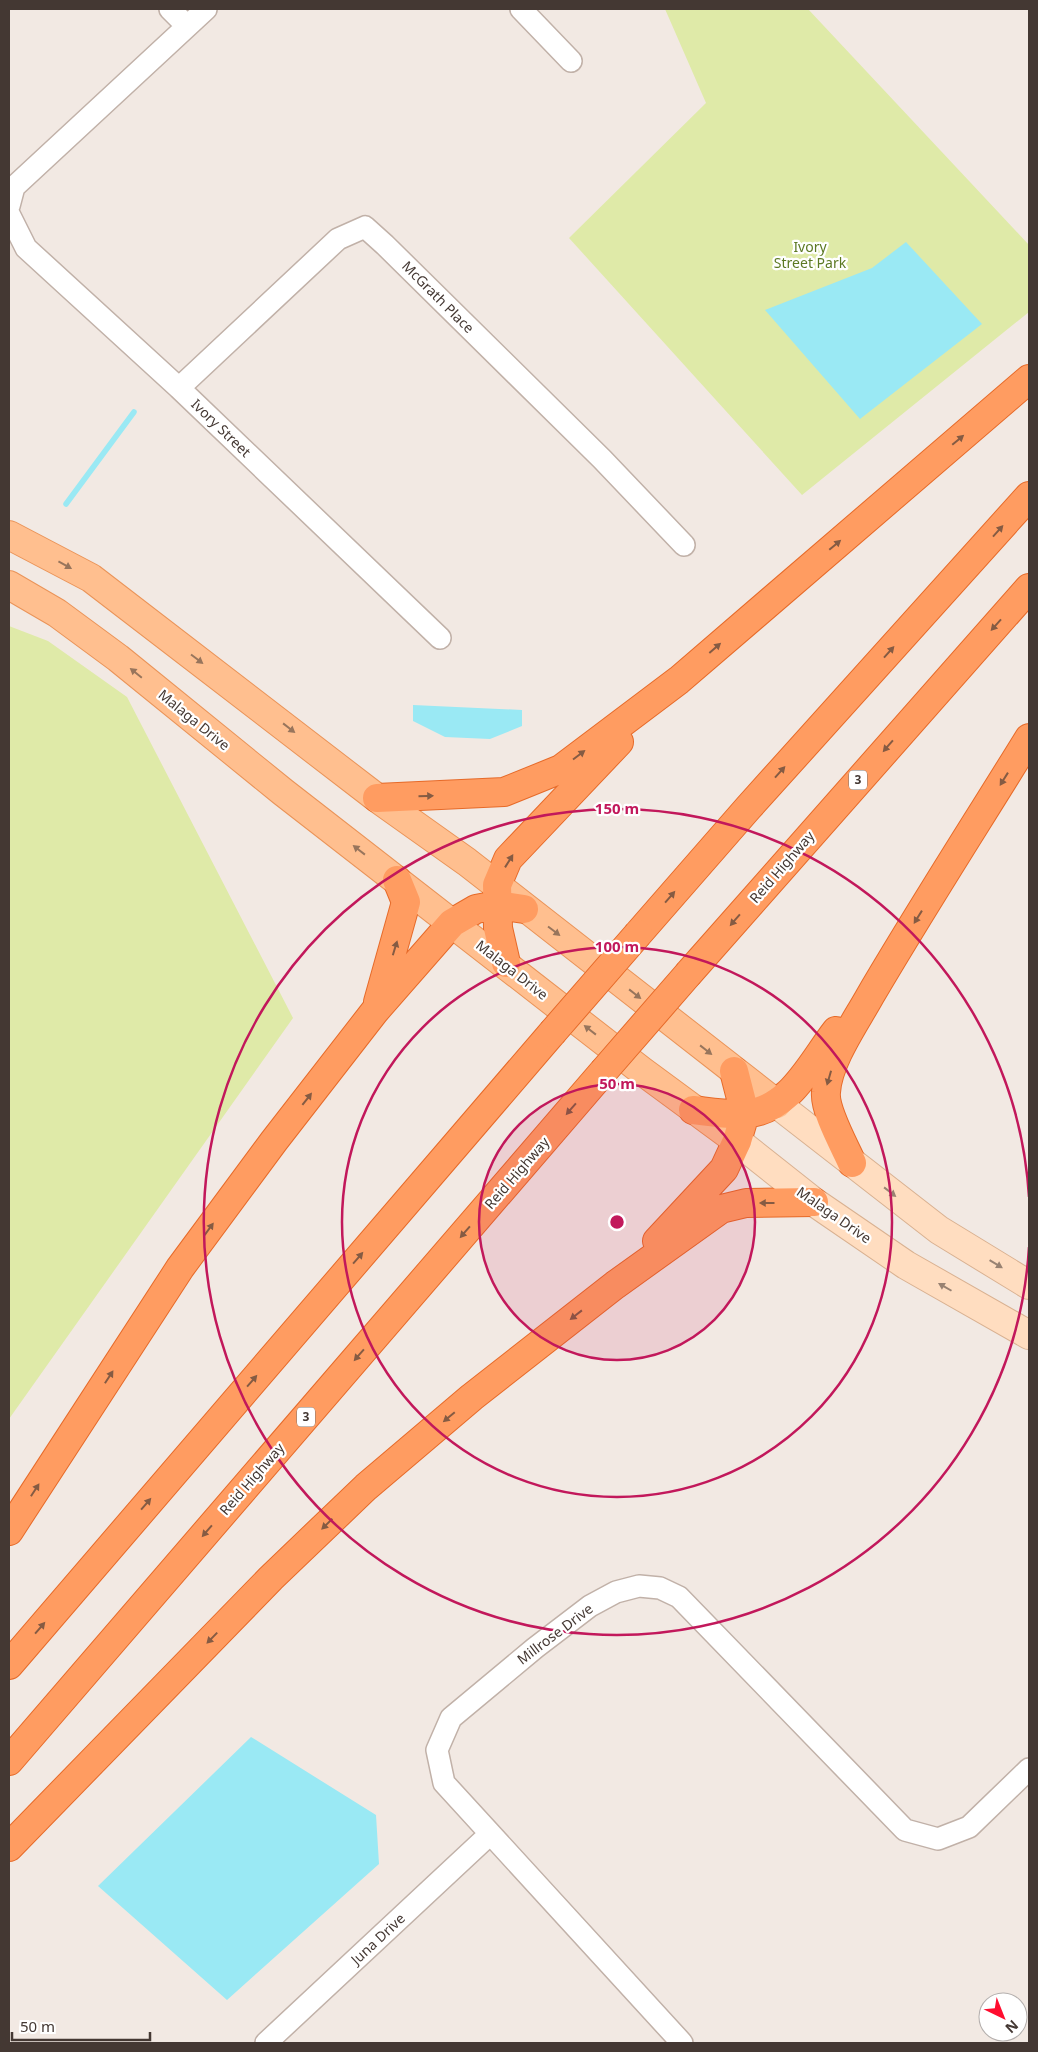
<svg xmlns="http://www.w3.org/2000/svg" width="1038" height="2052" viewBox="0 0 1038 2052" font-family="'Noto Sans',sans-serif">
<style>
.green{fill:#dfeaa8}
.water{fill:#9ae9f4}
.lines{fill:none;stroke-linecap:round;stroke-linejoin:round}
.stream{stroke:#9ae9f4;stroke-width:5.5}
.minor-casing{stroke:#c1b1a8;stroke-width:24}
.secondary-casing{stroke:#d9b191;stroke-width:30}
.primary-casing{stroke:#ea9459;stroke-width:30}
.motorway-casing{stroke:#e66a29;stroke-width:30}
.minor{stroke:#fff;stroke-width:21}
.secondary{stroke:#ffddc0;stroke-width:28}
.primary{stroke:#ffbf8f;stroke-width:28}
.motorway{stroke:#ff9c61;stroke-width:28}
.motorway-bridge-casing{stroke:#e66a29;stroke-width:30;stroke-linecap:butt}
.motorway-bridge{stroke:#ff9c61;stroke-width:28}
.oneway{fill:#855b43}
.oneway2{fill:#98755c}
.oneway3{fill:#988272}
.ring{fill:none;stroke:#c2185b;stroke-width:2.5}
.labels{text-anchor:middle;stroke-width:4.5;stroke-linejoin:round;paint-order:stroke}
.shield{fill:#fff;stroke:#7c7470;stroke-width:1}
.shield-label{font-size:12px;font-weight:bold;fill:#443833}
.park-label{font-size:14px;fill:#5c7923;stroke:#fff}
.street-label{font-size:14px;fill:#443833;stroke:#fff}
.centre{fill:#c2185b;stroke:#fff;stroke-width:2.5}
.ring-label{font-size:15px;text-anchor:middle;font-weight:bold;fill:#c2185b;stroke:#fff;stroke-width:4.5;stroke-linejoin:round;paint-order:stroke}
</style>
<rect width="100%" height="100%" fill="#f2e9e3"/>
<path class="green" d="M 665,9 L 808,9 L 1029,245 L 1029,312 L 802,495 L 569,238 L 706,103 Z
M 9,626 L 48,641 L 127,697 L 293,1018 L 9,1419 Z"/>
<path class="water" d="M 906,242 L 982,324 L 860,419 L 765,310 L 872,268 Z
M 413,705 L 522,710 L 522,726 L 490,739 L 445,737 L 413,721 Z
M 251,1737 L 376,1815 L 379,1864 L 227,2000 L 98,1886 Z"/>
<g class="lines">
<path class="stream" d="M 66,504 L 134,412"/>
<defs>
<path id="minor" d="M 170,9 L 187,26
M 521,9 L 571,61
M 9,206 L 14,187 L 206,9
M 9,214 L 26,248 L 179,388 L 440,638
M 179,388 L 338,239 L 365,227 L 385,245 L 602,459 L 684,545
M 266,2043 L 489,1835
M 682,2043 L 444,1783 L 437,1750 L 451,1718 L 535,1648 L 590,1606 L 616,1592 L 639,1586 L 660,1588 L 679,1597 L 905,1830 L 938,1839 L 969,1827 L 1029,1769"/>
<path id="secondary" d="M 777,1104 L 939,1230 L 1029,1285
M 737,1141 L 814,1202 L 906,1265 L 1029,1335"/>
<path id="primary" d="M 9,535 L 91,578 L 377,798 L 467,862 L 777,1104
M 9,585 L 57,613 L 118,658 L 283,792 L 642,1071 L 737,1141"/>
<path id="motorway" d="M 377,798 L 504,792 L 561,769 L 679,680 L 1029,379
M 638,934 L 748,808 L 1029,496
M 506,963 L 498,928 L 497,885 L 508,859 L 619,742
M 689,973 L 1029,588
M 378,1002 L 406,902 L 397,880
M 693,1110 C 710,1112 727,1115 744,1114 C 790,1111 811,1063 836,1031
M 852,1163 C 844,1145 824,1110 826,1092 C 828,1061 855,1023 870,996 C 921,909 976,824 1029,738
M 657,1241 L 724,1169 L 737,1141 L 745,1114 L 734,1071
M 9,1531 L 180,1268 L 274,1141 L 375,1011 L 452,923 L 476,909 L 497,905 L 524,909
M 9,1665 L 552,1033
M 9,1761 L 603,1072
M 9,1847 L 271,1578 L 366,1487 L 472,1397 L 615,1285 L 721,1209 L 746,1203 L 814,1202"/>
</defs>
<use href="#minor" class="minor-casing"/>
<use href="#secondary" class="secondary-casing"/>
<use href="#primary" class="primary-casing"/>
<use href="#motorway" class="motorway-casing"/>
<use href="#minor" class="minor"/>
<use href="#secondary" class="secondary"/>
<use href="#primary" class="primary"/>
<use href="#motorway" class="motorway"/>
<defs>
<path id="motorway-bridge" d="M 552,1033 L 638,934
M 603,1072 L 689,973"/>
</defs>
<use href="#motorway-bridge" class="motorway-bridge-casing"/>
<use href="#motorway-bridge" class="motorway-bridge"/>
</g>
<defs><path id="oneway-solid" d="M-6-.8H1V-3.2L6.5 0L1 3.2V.8H-6Z" transform="scale(1.25)"/></defs>
<g class="oneway">
<use href="#oneway-solid" transform="translate(958 440) rotate(-40)"/>
<use href="#oneway-solid" transform="translate(998 531) rotate(-48)"/>
<use href="#oneway-solid" transform="translate(835 545) rotate(-40)"/>
<use href="#oneway-solid" transform="translate(996 625) rotate(132)"/>
<use href="#oneway-solid" transform="translate(715 648) rotate(-41)"/>
<use href="#oneway-solid" transform="translate(889 652) rotate(-48)"/>
<use href="#oneway-solid" transform="translate(888 746) rotate(131)"/>
<use href="#oneway-solid" transform="translate(579 755) rotate(-37)"/>
<use href="#oneway-solid" transform="translate(780 772) rotate(-48)"/>
<use href="#oneway-solid" transform="translate(1004 779) rotate(122)"/>
<use href="#oneway-solid" transform="translate(426 796) rotate(-2)"/>
<use href="#oneway-solid" transform="translate(509 861) rotate(-58)"/>
<use href="#oneway-solid" transform="translate(670 897) rotate(-49)"/>
<use href="#oneway-solid" transform="translate(918 917) rotate(122)"/>
<use href="#oneway-solid" transform="translate(735 920) rotate(131)"/>
<use href="#oneway-solid" transform="translate(395 948) rotate(-73)"/>
<use href="#oneway-solid" transform="translate(829 1078) rotate(106)"/>
<use href="#oneway-solid" transform="translate(307 1099) rotate(-52)"/>
<use href="#oneway-solid" transform="translate(571 1109) rotate(131)"/>
<use href="#oneway-solid" transform="translate(767 1203) rotate(180)"/>
<use href="#oneway-solid" transform="translate(209 1229) rotate(-54)"/>
<use href="#oneway-solid" transform="translate(465 1232) rotate(131)"/>
<use href="#oneway-solid" transform="translate(358 1258) rotate(-49)"/>
<use href="#oneway-solid" transform="translate(576 1315) rotate(142)"/>
<use href="#oneway-solid" transform="translate(359 1355) rotate(131)"/>
<use href="#oneway-solid" transform="translate(109 1377) rotate(-57)"/>
<use href="#oneway-solid" transform="translate(252 1381) rotate(-49)"/>
<use href="#oneway-solid" transform="translate(449 1417) rotate(140)"/>
<use href="#oneway-solid" transform="translate(35 1490) rotate(-57)"/>
<use href="#oneway-solid" transform="translate(146 1504) rotate(-49)"/>
<use href="#oneway-solid" transform="translate(327 1524) rotate(136)"/>
<use href="#oneway-solid" transform="translate(207 1531) rotate(131)"/>
<use href="#oneway-solid" transform="translate(40 1628) rotate(-49)"/>
<use href="#oneway-solid" transform="translate(212 1638) rotate(134)"/>
</g>
<g class="oneway2">
<use href="#oneway-solid" transform="translate(65 565) rotate(29)"/>
<use href="#oneway-solid" transform="translate(197 659) rotate(37)"/>
<use href="#oneway-solid" transform="translate(136 673) rotate(-141)"/>
<use href="#oneway-solid" transform="translate(289 728) rotate(38)"/>
<use href="#oneway-solid" transform="translate(359 850) rotate(-142)"/>
<use href="#oneway-solid" transform="translate(554 931) rotate(37)"/>
<use href="#oneway-solid" transform="translate(635 994) rotate(38)"/>
<use href="#oneway-solid" transform="translate(590 1030) rotate(-142)"/>
<use href="#oneway-solid" transform="translate(706 1050) rotate(38)"/>
</g>
<g class="oneway3">
<use href="#oneway-solid" transform="translate(890 1192) rotate(38)"/>
<use href="#oneway-solid" transform="translate(996 1264) rotate(31)"/>
<use href="#oneway-solid" transform="translate(945 1287) rotate(-150)"/>
</g>
<circle cx="617" cy="1222" r="138" fill="#c2185b" fill-opacity=".12"/>
<g class="ring">
<circle cx="617" cy="1222" r="138"/>
<circle cx="617" cy="1222" r="275"/>
<path d="M1029 1247A413 413 0 1 1 1029 1197"/>
</g>
<g class="labels">
<g class="shield">
<rect x="849" y="770.5" width="18" height="19" rx="4"/>
<rect x="297" y="1407.5" width="18" height="19" rx="4"/>
</g>
<g class="shield-label">
<text x="858" y="784">3</text>
<text x="306" y="1421">3</text>
</g>
<g class="park-label">
<text x="810" y="252">Ivory<tspan x="810" dy="16">Street Park</tspan></text>
</g>
<g class="street-label">
<text transform="translate(438 297) rotate(45)" y="5">McGrath Place</text>
<text transform="translate(221 428) rotate(44)" y="5">Ivory Street</text>
<text transform="translate(194 720) rotate(39)" y="5">Malaga Drive</text>
<text transform="translate(782 867) rotate(-49)" y="5">Reid Highway</text>
<text transform="translate(512 970) rotate(38)" y="5">Malaga Drive</text>
<text transform="translate(517 1173) rotate(-49)" y="5">Reid Highway</text>
<text transform="translate(834 1215) rotate(35)" y="5">Malaga Drive</text>
<text transform="translate(252 1479) rotate(-49)" y="5">Reid Highway</text>
<text transform="translate(555 1634) rotate(-37)" y="5">Millrose Drive</text>
<text transform="translate(378 1939) rotate(-43)" y="5">Juna Drive</text>
</g>
</g>
<circle cx="617" cy="1222" r="8" class="centre"/>
<g class="ring-label">
<text x="617" y="814">150 m</text>
<text x="617" y="952">100 m</text>
<text x="617" y="1089">50 m</text>
</g>
<rect width="1038" height="2052" fill="none" stroke="#443833" stroke-width="20"/>
<g transform="translate(1003 2017) rotate(137)"><circle r="24" fill="#ffffff" stroke="#b4afad"/>
<path d="M0-4L9 19L0 12L-9 19Z" fill="#ff0d2f"/>
<text y="-8" font-size="14" font-weight="bold" text-anchor="middle" fill="#443833">N</text>
</g>
<path d="M12 2032v8h138v-8" fill="none" stroke="#443833" stroke-width="2.5"/>
<text x="20" y="2032" font-size="15" fill="#443833" stroke="#ffffff" stroke-width="4" paint-order="stroke">50 m</text>
</svg>
